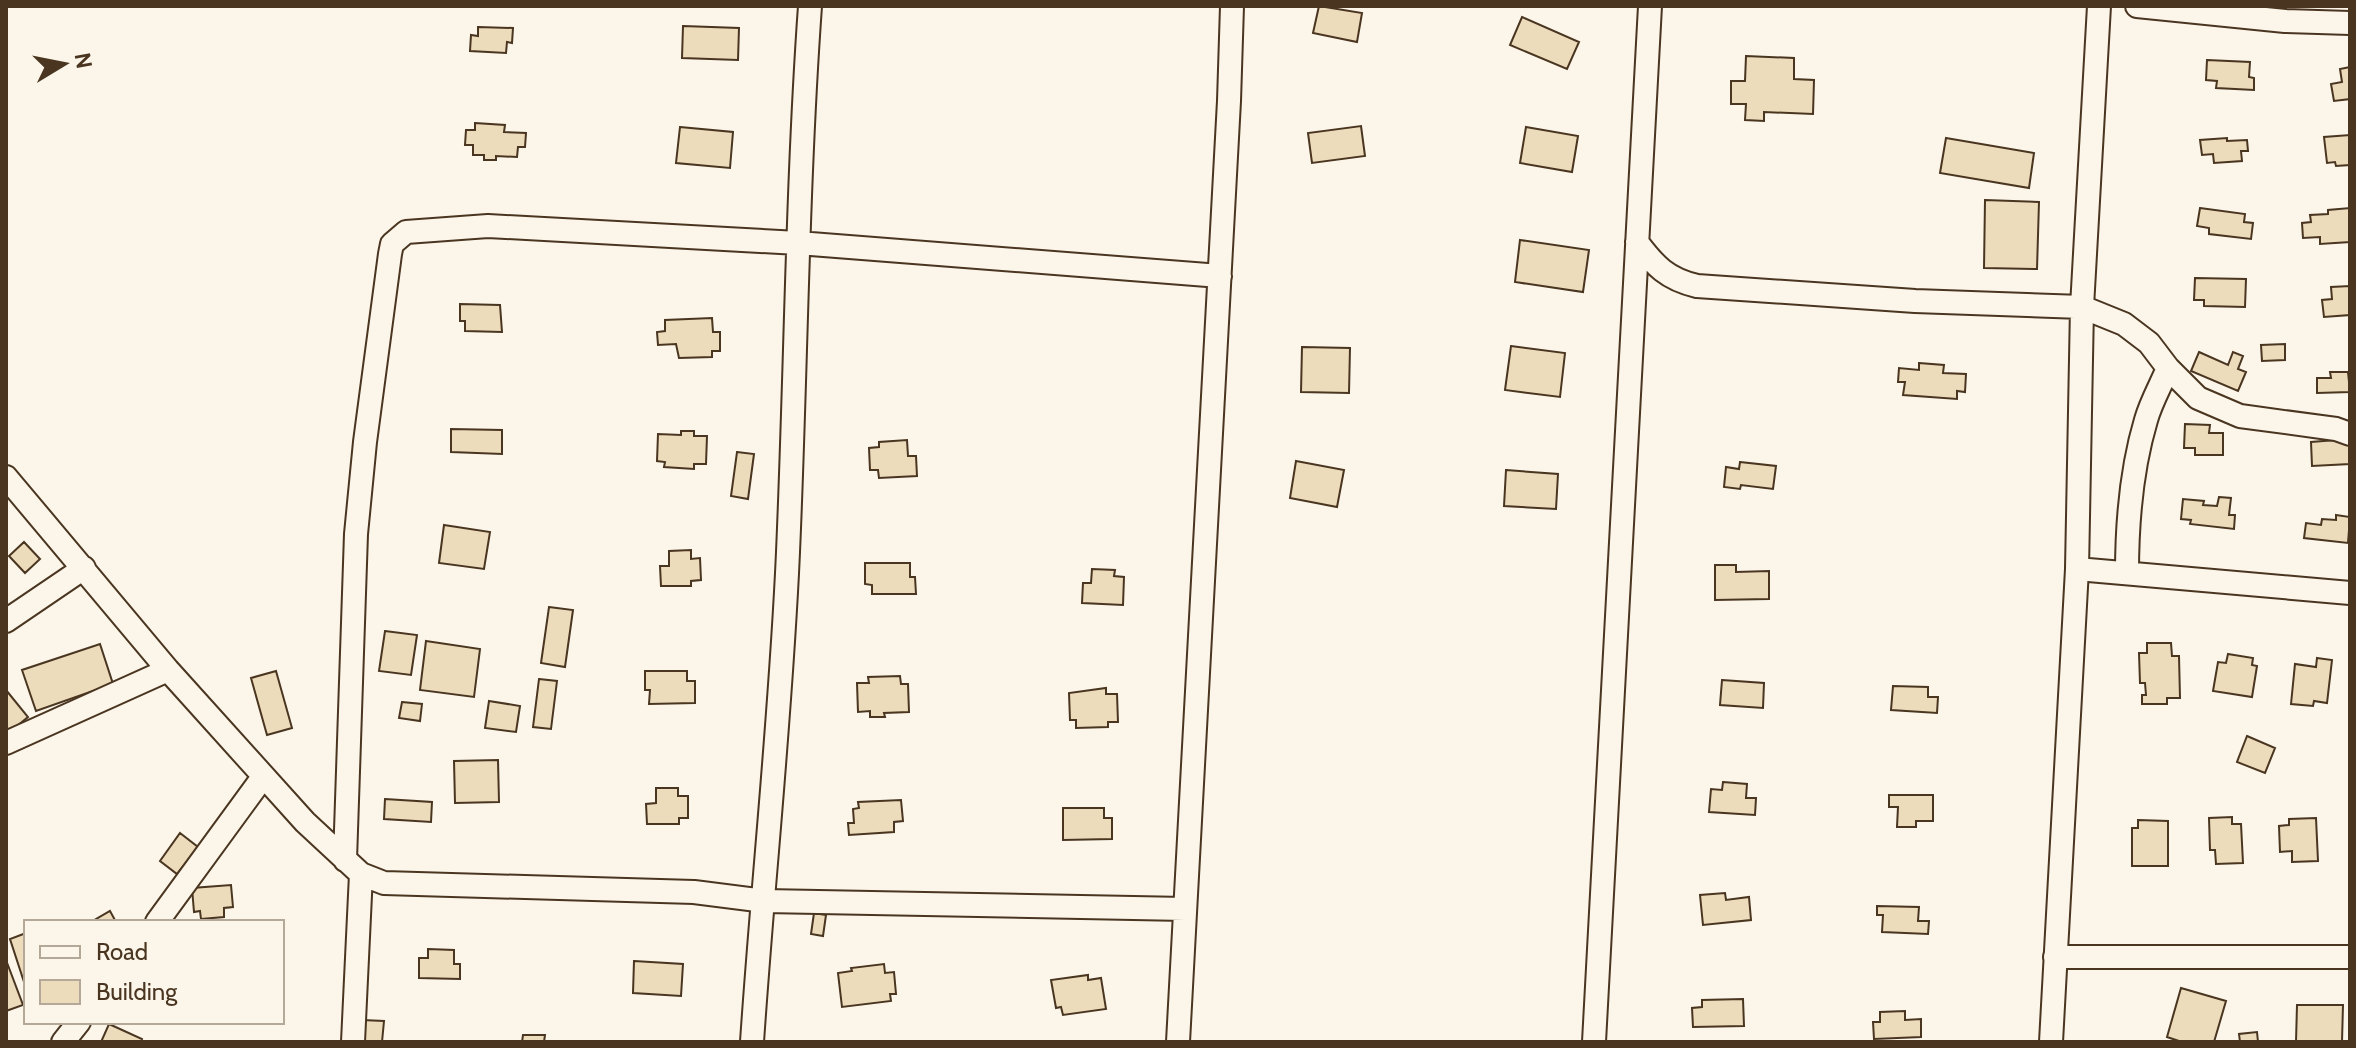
<svg xmlns="http://www.w3.org/2000/svg" width="2356" height="1048" viewBox="0 0 2356 1048" font-family="Cabin,sans-serif">
<style>
.building{fill:#ecdcbc;stroke:#4a3520;stroke-width:2}
.lines{fill:none;stroke-linecap:round;stroke-linejoin:round}
.minor-casing{stroke:#4a3520;stroke-width:26}
.minor{stroke:#fbf6e9;stroke-width:22}
</style>
<rect width="100%" height="100%" fill="#fbf6e9"/>
<path class="building" d="M 1319,6 L 1362,13 L 1357,42 L 1313,33 Z
M 1522,17 L 1579,42 L 1567,69 L 1510,45 Z
M 683,26 L 739,28 L 738,60 L 682,58 Z
M 478,27 L 513,28 L 512,43 L 507,42 L 506,53 L 470,51 L 471,35 L 478,36 Z
M 1746,56 L 1794,58 L 1794,79 L 1814,80 L 1813,114 L 1764,112 L 1764,121 L 1745,120 L 1746,104 L 1731,104 L 1731,81 L 1745,81 Z
M 2207,60 L 2250,62 L 2249,77 L 2254,78 L 2254,90 L 2216,88 L 2217,81 L 2206,80 Z
M 2350,67 L 2350,99 L 2334,101 L 2331,84 L 2342,82 L 2340,69 Z
M 475,123 L 505,125 L 504,132 L 526,133 L 525,147 L 518,147 L 517,157 L 496,156 L 496,160 L 484,160 L 484,155 L 473,155 L 473,145 L 465,145 L 466,130 L 475,130 Z
M 1361,126 L 1365,156 L 1312,163 L 1308,133 Z
M 680,127 L 733,132 L 730,168 L 676,163 Z
M 1526,127 L 1578,136 L 1572,172 L 1520,163 Z
M 2350,135 L 2350,165 L 2336,166 L 2335,162 L 2327,163 L 2324,137 Z
M 1946,138 L 2034,153 L 2029,188 L 1940,173 Z
M 2227,138 L 2227,141 L 2247,140 L 2248,151 L 2241,151 L 2242,161 L 2214,163 L 2213,154 L 2202,155 L 2200,140 Z
M 1985,200 L 2039,202 L 2037,269 L 1984,268 Z
M 2200,208 L 2245,214 L 2244,222 L 2253,223 L 2251,239 L 2209,234 L 2209,228 L 2197,226 Z
M 2350,208 L 2350,242 L 2320,244 L 2320,237 L 2303,238 L 2302,223 L 2311,222 L 2310,215 L 2328,214 L 2328,210 Z
M 1520,240 L 1589,250 L 1583,292 L 1515,282 Z
M 2195,278 L 2246,279 L 2245,307 L 2204,306 L 2204,300 L 2194,300 Z
M 2350,286 L 2350,315 L 2324,317 L 2322,300 L 2332,299 L 2331,287 Z
M 460,304 L 500,305 L 502,332 L 465,331 L 465,321 L 460,321 Z
M 712,318 L 713,332 L 720,332 L 720,351 L 712,351 L 712,357 L 679,358 L 676,344 L 658,345 L 657,332 L 665,331 L 665,320 Z
M 2285,344 L 2285,360 L 2262,361 L 2261,345 Z
M 1511,346 L 1565,353 L 1560,397 L 1505,390 Z
M 1302,347 L 1350,348 L 1349,393 L 1301,392 Z
M 2199,352 L 2228,365 L 2233,352 L 2243,356 L 2238,369 L 2246,372 L 2238,391 L 2191,371 Z
M 1919,363 L 1944,365 L 1943,373 L 1966,374 L 1965,392 L 1957,391 L 1957,399 L 1903,395 L 1905,382 L 1898,382 L 1899,368 L 1919,370 Z
M 2330,372 L 2348,372 L 2350,392 L 2317,393 L 2317,378 L 2331,378 Z
M 2185,424 L 2210,425 L 2209,433 L 2223,433 L 2223,455 L 2195,455 L 2195,448 L 2184,448 Z
M 451,429 L 502,430 L 502,454 L 451,452 Z
M 681,431 L 694,431 L 694,436 L 707,436 L 706,464 L 694,464 L 694,469 L 664,467 L 665,462 L 657,461 L 658,434 L 681,435 Z
M 2349,439 L 2350,464 L 2312,466 L 2311,442 Z
M 907,440 L 908,456 L 916,456 L 917,476 L 879,478 L 878,470 L 870,470 L 869,448 L 879,447 L 879,442 Z
M 737,452 L 754,454 L 748,499 L 731,496 Z
M 1296,461 L 1344,470 L 1337,507 L 1290,498 Z
M 1740,462 L 1776,466 L 1773,489 L 1741,485 L 1740,489 L 1724,487 L 1726,467 L 1739,469 Z
M 1506,470 L 1558,474 L 1556,509 L 1504,506 Z
M 2219,497 L 2231,498 L 2229,515 L 2235,515 L 2234,529 L 2190,524 L 2191,520 L 2181,519 L 2183,499 L 2204,501 L 2203,505 L 2217,506 Z
M 2336,515 L 2350,517 L 2348,543 L 2304,538 L 2306,523 L 2321,525 L 2322,519 L 2336,520 Z
M 444,525 L 490,532 L 484,569 L 439,563 Z
M 24,542 L 40,559 L 25,573 L 9,556 Z
M 691,550 L 691,559 L 700,558 L 701,580 L 691,581 L 691,586 L 661,586 L 660,566 L 669,566 L 669,551 Z
M 865,563 L 910,563 L 910,577 L 915,577 L 916,594 L 872,594 L 872,585 L 865,584 Z
M 1715,565 L 1736,565 L 1736,572 L 1769,571 L 1769,599 L 1715,600 Z
M 1092,569 L 1115,570 L 1114,576 L 1124,577 L 1123,605 L 1082,603 L 1083,583 L 1091,583 Z
M 549,607 L 573,610 L 565,667 L 541,663 Z
M 385,631 L 417,635 L 411,675 L 379,671 Z
M 426,641 L 480,649 L 474,697 L 420,690 Z
M 2147,643 L 2171,643 L 2172,656 L 2179,656 L 2180,698 L 2167,698 L 2167,704 L 2142,704 L 2142,695 L 2146,695 L 2145,683 L 2140,683 L 2139,653 L 2147,653 Z
M 100,644 L 113,684 L 36,711 L 22,670 Z
M 2228,654 L 2253,658 L 2252,665 L 2257,666 L 2252,697 L 2213,691 L 2218,662 L 2226,663 Z
M 2317,658 L 2332,660 L 2327,703 L 2314,701 L 2313,706 L 2291,704 L 2295,664 L 2316,667 Z
M 276,671 L 292,728 L 267,735 L 251,678 Z
M 645,671 L 687,671 L 687,681 L 695,681 L 695,703 L 649,704 L 650,690 L 645,690 Z
M 900,676 L 901,684 L 908,684 L 909,712 L 884,713 L 885,717 L 870,717 L 870,711 L 858,712 L 857,683 L 869,683 L 868,677 Z
M 539,679 L 557,681 L 551,729 L 533,727 Z
M 1722,680 L 1764,683 L 1763,708 L 1720,705 Z
M 1893,686 L 1928,687 L 1928,697 L 1938,697 L 1937,713 L 1891,710 Z
M 1106,688 L 1106,694 L 1117,694 L 1118,722 L 1108,722 L 1108,727 L 1076,728 L 1076,720 L 1070,720 L 1069,693 Z
M 6,690 L 28,717 L 6,735 Z
M 489,701 L 520,706 L 516,732 L 485,728 Z
M 402,702 L 422,704 L 420,721 L 399,718 Z
M 2247,736 L 2275,748 L 2265,773 L 2237,762 Z
M 498,760 L 499,802 L 455,803 L 454,761 Z
M 1723,782 L 1747,784 L 1746,798 L 1756,798 L 1755,815 L 1709,812 L 1711,789 L 1722,790 Z
M 656,788 L 678,788 L 678,796 L 688,796 L 688,818 L 679,818 L 679,824 L 647,824 L 646,804 L 656,803 Z
M 1889,795 L 1933,795 L 1933,821 L 1916,821 L 1916,827 L 1897,827 L 1898,807 L 1889,807 Z
M 385,799 L 432,802 L 431,822 L 384,819 Z
M 901,800 L 903,821 L 894,822 L 894,832 L 849,835 L 848,823 L 854,823 L 853,809 L 859,808 L 858,802 Z
M 1063,808 L 1104,808 L 1104,818 L 1112,818 L 1112,839 L 1063,840 Z
M 2232,817 L 2232,824 L 2241,824 L 2243,863 L 2216,864 L 2215,850 L 2210,850 L 2209,818 Z
M 2316,818 L 2318,861 L 2292,862 L 2292,851 L 2280,852 L 2279,826 L 2289,825 L 2289,819 Z
M 2138,820 L 2168,821 L 2168,866 L 2132,866 L 2132,828 L 2138,828 Z
M 180,833 L 198,847 L 177,874 L 160,861 Z
M 231,885 L 233,907 L 224,908 L 224,917 L 201,919 L 200,911 L 194,912 L 192,888 Z
M 1725,893 L 1726,900 L 1749,897 L 1751,920 L 1703,925 L 1700,895 Z
M 1877,906 L 1919,907 L 1918,921 L 1929,921 L 1928,934 L 1882,932 L 1883,915 L 1877,915 Z
M 110,911 L 116,922 L 91,922 Z
M 814,913 L 826,915 L 823,936 L 811,934 Z
M 26,933 L 26,985 L 25,985 L 10,939 Z
M 428,949 L 454,950 L 454,964 L 460,964 L 460,979 L 419,978 L 419,958 L 428,958 Z
M 6,960 L 23,1005 L 6,1011 Z
M 634,961 L 683,964 L 681,996 L 633,993 Z
M 884,964 L 885,973 L 894,972 L 896,994 L 890,994 L 891,1001 L 842,1007 L 838,973 L 852,971 L 851,968 Z
M 1088,975 L 1088,980 L 1101,978 L 1106,1009 L 1063,1015 L 1061,1007 L 1056,1008 L 1051,980 Z
M 2181,988 L 2226,1001 L 2214,1042 L 2182,1042 L 2167,1037 Z
M 1743,999 L 1744,1026 L 1693,1027 L 1692,1008 L 1702,1007 L 1702,1000 Z
M 2297,1005 L 2343,1005 L 2342,1042 L 2296,1042 Z
M 1905,1011 L 1905,1020 L 1921,1019 L 1921,1037 L 1874,1039 L 1873,1022 L 1880,1022 L 1880,1012 Z
M 362,1020 L 384,1021 L 382,1042 L 361,1042 Z
M 109,1024 L 142,1039 L 141,1042 L 101,1042 Z
M 2257,1032 L 2258,1042 L 2240,1042 L 2239,1034 Z
M 523,1035 L 545,1035 L 544,1042 L 522,1042 Z"/>
<g class="lines">
<defs>
<path id="minor" d="M 2137,6 L 2285,21 L 2350,23
M 1637,242 C 1655,266 1667,279 1697,286 L 1915,301 L 2082,307 L 2124,324 L 2149,343 L 2168,368 L 2198,398 L 2240,416 L 2336,429 L 2350,434
M 6,477 L 168,670 L 305,822 L 361,874 L 384,883 L 694,892 L 765,901 L 1185,909
M 2077,569 L 2350,593
M 2127,573 C 2127,522 2131,470 2146,420 C 2151,402 2161,385 2168,368
M 6,621 L 84,568
M 6,743 L 168,670
M 345,860 L 356,534 L 365,442 L 390,254 L 392,244 L 406,232 L 488,226 L 798,243 L 1220,276
M 157,922 L 263,777
M 2055,957 L 2350,957
M 63,1042 L 79,1022
M 353,1042 L 361,874
M 752,1042 C 763,879 781,715 788,552 C 796,370 797,188 810,6
M 1178,1042 L 1229,101 L 1232,6
M 1594,1042 L 1650,6
M 2051,1042 L 2077,569 L 2082,307 L 2099,6"/>
</defs>
<use href="#minor" class="minor-casing"/>
<use href="#minor" class="minor"/>
</g>
<rect width="2356" height="1048" fill="none" stroke="#4a3520" stroke-width="16"/>
<rect x="24" y="920" width="260" height="104" fill="#fbf6e9" stroke="#b4a999" stroke-width="2"/>
<rect x="40" y="946" width="40" height="12" fill="#fbf6e9" stroke="#b4a999" stroke-width="2"/>
<text x="96" y="960" font-size="24" fill="#4a3520">Road</text>
<rect x="40" y="980" width="40" height="24" fill="#ecdcbc" stroke="#b4a999" stroke-width="2"/>
<text x="96" y="1000" font-size="24" fill="#4a3520">Building</text>
<g transform="translate(64 64) rotate(80)" stroke="#fbf6e9" stroke-width="6" paint-order="stroke">
<path d="M0-6L14 30L0 20L-14 30Z" fill="#4a3520"/>
<text y="-12" font-size="22" font-weight="bold" text-anchor="middle" fill="#4a3520">N</text>
</g>
</svg>
